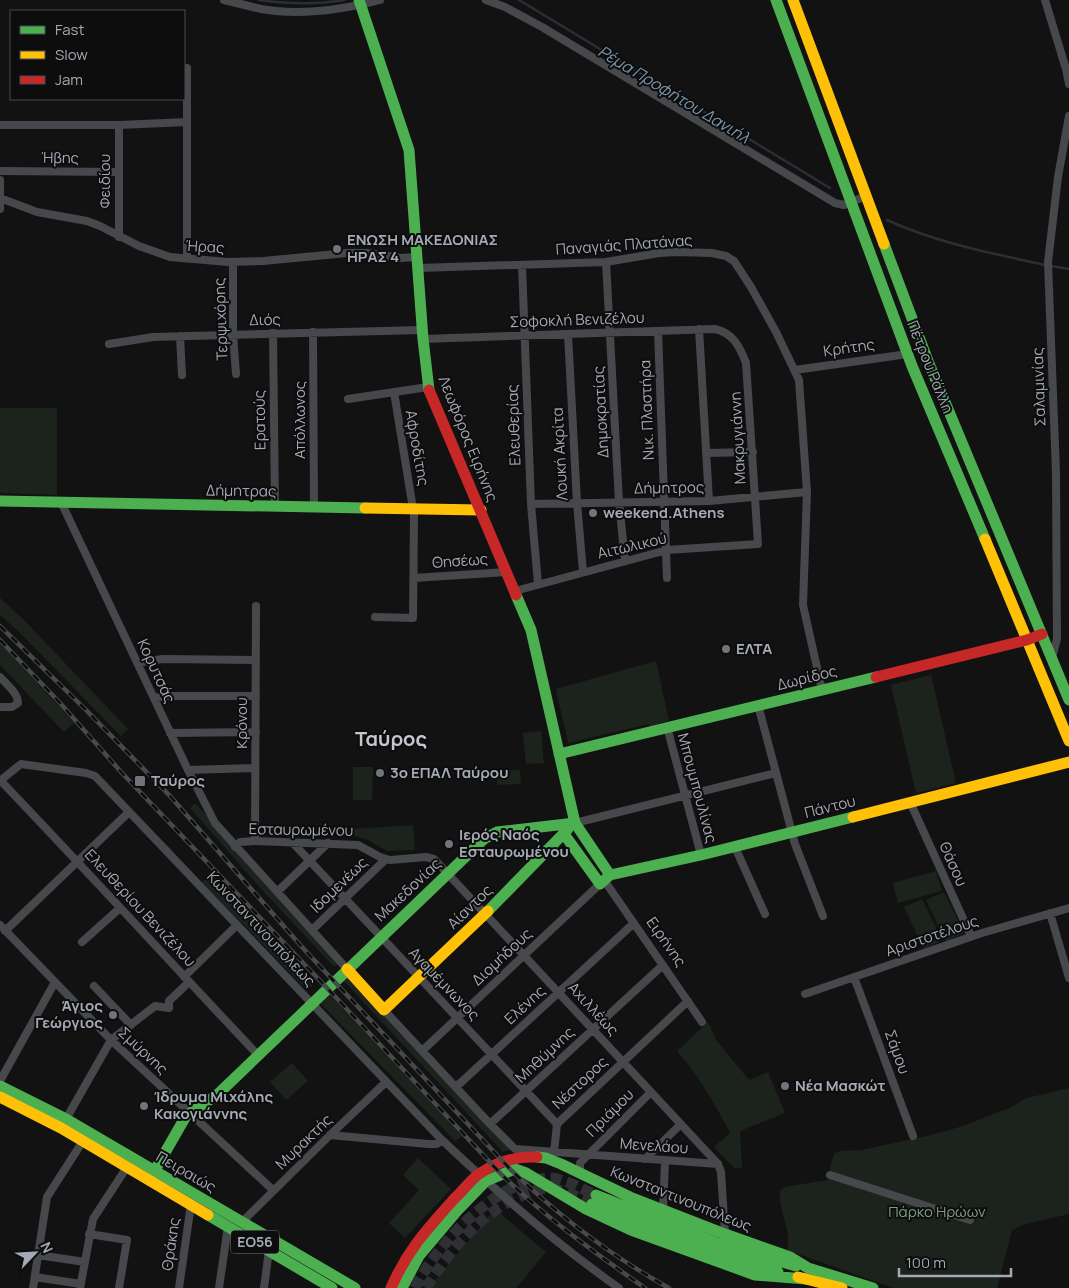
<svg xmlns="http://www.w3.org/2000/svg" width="1069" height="1288" viewBox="0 0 1069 1288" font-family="Manrope,sans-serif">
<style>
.green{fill:#1c231d}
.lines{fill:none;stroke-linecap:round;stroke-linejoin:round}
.stream{stroke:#292f35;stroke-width:2.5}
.secondary-tunnel{stroke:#2f3033;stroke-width:11;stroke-dasharray:11 5.5;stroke-linecap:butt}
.street{stroke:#47484b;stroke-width:8}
.fast{stroke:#4caf50;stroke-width:11}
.slow{stroke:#ffc107;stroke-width:11}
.jam{stroke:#c62828;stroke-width:11}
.rail-casing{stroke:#47494b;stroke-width:4.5}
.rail{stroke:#0d0d0e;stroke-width:2.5;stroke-dasharray:8;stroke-linecap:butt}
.poi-dot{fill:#71747b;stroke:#0d0d0e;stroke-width:2}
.labels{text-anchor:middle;stroke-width:4;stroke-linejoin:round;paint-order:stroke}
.shield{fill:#0d0d0e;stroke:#777a82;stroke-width:1}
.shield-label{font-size:14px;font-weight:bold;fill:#a4a9b3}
.street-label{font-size:15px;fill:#a4a9b3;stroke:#0d0d0e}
.poi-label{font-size:15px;font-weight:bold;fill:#a4a9b3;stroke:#0d0d0e;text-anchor:start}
.park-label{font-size:15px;fill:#7c9d7d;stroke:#0d0d0e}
.water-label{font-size:16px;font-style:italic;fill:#7c96ad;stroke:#0d0d0e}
.district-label{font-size:20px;font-weight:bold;fill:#c5c7cf;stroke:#0d0d0e}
</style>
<rect width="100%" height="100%" fill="#121213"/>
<path class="green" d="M 0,408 L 57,408 L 57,495 L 0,493 Z
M 0,598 L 22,618 L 128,729 L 121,736 L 17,630 L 0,615 Z
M 0,643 L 74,723 L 64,732 L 0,665 Z
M 656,661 L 669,721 L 650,726 L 649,724 L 568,743 L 556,689 Z
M 931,675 L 956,783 L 916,793 L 891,685 Z
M 541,731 L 544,763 L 526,764 L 523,733 Z
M 353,767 L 373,767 L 372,800 L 353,800 Z
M 520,770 L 521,784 L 497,785 L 496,771 Z
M 195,803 L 339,962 L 334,967 L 263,891 L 190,808 Z
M 413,825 L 415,850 L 387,851 L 368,840 L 352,835 L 352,829 Z
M 936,871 L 942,891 L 898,903 L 893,883 Z
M 212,873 L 315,983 L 307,990 L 202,882 Z
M 944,892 L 964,933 L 946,942 L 926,900 Z
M 922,899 L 942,940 L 924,949 L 904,907 Z
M 347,971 L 510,1148 L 510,1150 L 503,1152 L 340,977 Z
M 326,991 L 462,1136 L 455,1141 L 317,1000 Z
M 708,1022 L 716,1040 L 749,1080 L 768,1072 L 785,1113 L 740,1131 L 742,1168 L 734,1168 L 714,1147 L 730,1133 C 715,1104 699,1076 677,1051 Z
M 292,1063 L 308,1081 L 286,1100 L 270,1082 Z
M 1069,1088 L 1069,1214 L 1022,1225 L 1012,1230 L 997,1288 L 893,1288 L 787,1250 C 792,1229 778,1211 780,1191 L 784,1187 L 828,1180 L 832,1160 L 835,1153 L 840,1151 L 862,1150 L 931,1135 L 963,1126 L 1009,1108 L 1027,1098 Z
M 418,1158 L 451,1189 L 405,1238 L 389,1223 L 419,1190 L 403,1175 Z
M 495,1209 L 546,1252 L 516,1288 L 429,1288 Z"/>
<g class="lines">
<path class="stream" d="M 259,0 C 288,4 315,5 344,0
M 519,0 L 830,188
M 887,220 C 937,243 991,253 1045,265
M 1051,266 L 1069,269"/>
<path class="secondary-tunnel" d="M 415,1288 C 435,1246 499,1177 550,1178 C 565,1179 582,1189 596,1195
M 426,1288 C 450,1251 477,1216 519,1197 C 529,1192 540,1187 552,1189 C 566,1190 579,1198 592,1204"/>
<path class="street" d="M 224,0 C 236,3 249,6 261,9 C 301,16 342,10 380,0
M 486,0 L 505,7 L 542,27 L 835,203 L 844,205 L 866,196
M 1045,0 L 1066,69 L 1069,84
M 0,125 L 119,125 L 187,122
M 119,125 L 119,237
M 0,171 L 119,172
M 0,180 L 0,209
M 0,198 L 37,212 L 87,221 L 100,226 L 139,246 L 170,257 L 228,262 L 263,261 L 347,253 L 367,253 L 401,258 L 417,257
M 187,259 L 187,68
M 233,262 L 233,334 L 236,374
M 606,262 L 619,502 L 625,561
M 522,265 L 531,504 L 538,584
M 418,268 L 606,262 L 659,253 L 677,252 L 712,253 L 726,256 L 734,261 L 751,287 L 776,332 L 799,380 L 807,492 L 803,605 L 822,690
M 699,329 L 709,501
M 658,331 L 667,578
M 313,332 L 314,507
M 273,333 L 275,507
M 568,334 L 577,503 L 583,572
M 180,336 L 182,375
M 423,339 L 715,329 C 733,333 740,347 746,363 L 758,544 L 667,550 L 515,591
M 109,344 L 153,337 L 422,330
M 795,370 L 908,354
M 348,399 L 428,387
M 706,453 L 753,452
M 61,502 L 188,770 L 215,823 L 347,969
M 531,504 L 709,501 L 807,492
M 414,578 L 507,572
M 375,617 L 413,618 L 414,515 L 394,392
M 1052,658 L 1057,639 L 1056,473 L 1048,262 L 1058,177 L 1069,116
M 138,664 L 147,661 L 163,659 L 256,660
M 0,677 C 7,685 18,693 18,703 L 12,707 L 0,707
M 154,698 L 169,696 L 256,696
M 758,705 L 795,844 L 823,916
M 667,727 L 701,855
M 170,733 L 256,732
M 188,770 L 255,768
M 0,780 C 87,871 172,964 258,1055
M 0,781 L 21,764 L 86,773 L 95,776 L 442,1140 C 498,1193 556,1244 619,1288
M 910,802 L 971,936
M 575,823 L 776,773
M 255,841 L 256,606
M 292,842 L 557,1124 L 554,1152
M 235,847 L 240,842 L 255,841 L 358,845 L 380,857 L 390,860 L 426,857 L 434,859 L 718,1164 L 721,1172 L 725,1234
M 735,847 L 765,914
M 604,880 L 702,1022
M 277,892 L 328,843
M 1050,913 L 1069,978
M 0,925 L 111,1040 L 273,1190
M 312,930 L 386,859
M 5,931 L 129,812
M 82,942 L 120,908
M 184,977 L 237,925
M 854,977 L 913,1136
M 94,986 L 131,1025
M 805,994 L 982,933 L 1069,908
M 384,1010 L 490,1124 L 515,1149 L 718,1164
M 422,1051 L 600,884
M 0,1081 L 55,982
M 456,1087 L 634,923
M 66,1119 L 111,1040 L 155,1006 L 169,1008 L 169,1001 L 189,982
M 490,1124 L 663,965
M 557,1124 L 688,1001
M 330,1135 L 428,1144 L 437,1144 L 442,1140
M 645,1159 L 681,1124
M 580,1173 L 580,1163 L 651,1092
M 830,1175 L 970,1220
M 663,1211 L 665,1161
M 242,1222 L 330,1135 L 386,1082
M 89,1234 L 127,1240 L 119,1288
M 38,1255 L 85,1262
M 35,1277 L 81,1284
M 33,1288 L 47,1197 L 83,1141
M 80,1288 L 93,1219 L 127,1167
M 179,1288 L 191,1204
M 219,1288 L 228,1226
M 264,1288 L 269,1250"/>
<path class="fast" d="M 359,0 L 409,150 L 423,339 L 429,390
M 776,0 L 912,366 L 985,539
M 884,244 L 928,361 L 1069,700
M 0,501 L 365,508
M 516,595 L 531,630 L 575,823 L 610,875
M 559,754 L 876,677
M 564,834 L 600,884 L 610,875 L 701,855 L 853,817
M 488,911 L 568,829
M 0,1086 L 66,1119 L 355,1288
M 537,1157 L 546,1158 L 561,1164 L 630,1197 L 725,1234 L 790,1257 L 808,1268 L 873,1288
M 151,1177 L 186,1116 L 218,1094 L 484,839 L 497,832 L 575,823
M 596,1195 L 720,1244 L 796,1266
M 592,1204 L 707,1249 L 778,1272
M 208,1215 L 332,1288
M 402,1288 L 419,1256 L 457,1211 L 486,1181 L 515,1169 L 526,1173 L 586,1209 L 631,1230 L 755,1275 L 806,1279"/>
<path class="slow" d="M 793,0 L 884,244
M 365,508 L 481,510
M 985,539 L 1069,741
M 853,817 L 1069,762
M 347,969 L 384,1010 L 488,911
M 0,1097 L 61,1128 L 208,1215
M 798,1277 L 842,1288"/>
<path class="jam" d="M 429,390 L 516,595
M 876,677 L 1027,640 L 1042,634
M 391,1288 C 408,1249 427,1229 455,1198 C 463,1191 470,1180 479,1174 C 496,1162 516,1156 537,1157"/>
<defs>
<path id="rail" d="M 0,626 L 86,710 L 170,796 L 301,946 L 511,1170 C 559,1216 611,1256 669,1288
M 0,640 L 60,703 L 122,773 L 327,988 L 501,1174 C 545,1217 595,1253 645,1288"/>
</defs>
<use href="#rail" class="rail-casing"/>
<use href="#rail" class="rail"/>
</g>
<g class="poi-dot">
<circle cx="337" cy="249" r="5"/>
<circle cx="593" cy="513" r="5"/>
<circle cx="726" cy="649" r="5"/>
<circle cx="380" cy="773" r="5"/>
<rect x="134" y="775" width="12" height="12" rx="2.5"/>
<circle cx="449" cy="844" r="5"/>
<circle cx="113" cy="1015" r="5"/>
<circle cx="785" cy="1086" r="5"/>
<circle cx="144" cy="1106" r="5"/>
</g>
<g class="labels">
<rect class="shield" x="231" y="1230.5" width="48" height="23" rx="4"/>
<g class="shield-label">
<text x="255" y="1247">ΕΟ56</text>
</g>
<g class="street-label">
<text transform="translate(60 158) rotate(1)" y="5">Ήβης</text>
<text transform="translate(105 181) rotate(-90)" y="5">Φειδίου</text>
<text transform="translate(624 245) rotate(-4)" y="5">Παναγιάς Πλατάνας</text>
<text transform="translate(205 247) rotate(4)" y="5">Ήρας</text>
<text transform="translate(221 319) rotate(-92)" y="5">Τερψιχόρης</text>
<text transform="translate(265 320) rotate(-1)" y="5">Διός</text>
<text transform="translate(577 320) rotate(-2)" y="5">Σοφοκλή Βενιζέλου</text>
<text transform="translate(849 348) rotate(-8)" y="5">Κρήτης</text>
<text transform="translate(930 367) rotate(68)" y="5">Πέτρου Ράλλη</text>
<text transform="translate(1039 387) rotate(-92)" y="5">Σαλαμινίας</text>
<text transform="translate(647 410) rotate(-92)" y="5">Νικ. Πλαστήρα</text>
<text transform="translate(601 412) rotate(-93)" y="5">Δημοκρατίας</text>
<text transform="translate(260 420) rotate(-91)" y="5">Ερατούς</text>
<text transform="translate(300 420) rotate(-90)" y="5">Απόλλωνος</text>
<text transform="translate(514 425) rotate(-92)" y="5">Ελευθερίας</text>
<text transform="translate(738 438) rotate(-93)" y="5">Μακρυγιάννη</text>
<text transform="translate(468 439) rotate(68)" y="5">Λεωφόρος Ειρήνης</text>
<text transform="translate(417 448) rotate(80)" y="5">Αφροδίτης</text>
<text transform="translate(560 454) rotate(-93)" y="5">Λουκή Ακρίτα</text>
<text transform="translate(669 488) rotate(-1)" y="5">Δήμητρος</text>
<text transform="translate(241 491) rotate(1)" y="5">Δήμητρας</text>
<text transform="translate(632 546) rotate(-13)" y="5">Αιτωλικού</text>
<text transform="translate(460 561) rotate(-4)" y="5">Θησέως</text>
<text transform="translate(156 671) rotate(65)" y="5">Κορυτσάς</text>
<text transform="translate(807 678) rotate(-14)" y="5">Δωρίδος</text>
<text transform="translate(242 723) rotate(-90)" y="5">Κρόνου</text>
<text transform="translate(697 788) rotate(75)" y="5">Μπουμπουλίνας</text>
<text transform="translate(830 807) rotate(-14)" y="5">Πάντου</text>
<text transform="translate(301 830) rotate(1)" y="5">Εσταυρωμένου</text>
<text transform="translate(953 864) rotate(66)" y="5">Θάσου</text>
<text transform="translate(339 885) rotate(-44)" y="5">Ιδομενέως</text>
<text transform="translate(408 890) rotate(-43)" y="5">Μακεδονίας</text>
<text transform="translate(470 907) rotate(-44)" y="5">Αίαντος</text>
<text transform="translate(140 908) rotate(47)" y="5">Ελευθερίου Βενιζέλου</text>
<text transform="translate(261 929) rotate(47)" y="5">Κωνσταντινουπόλεως</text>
<text transform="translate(932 936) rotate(-19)" y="5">Αριστοτέλους</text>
<text transform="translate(666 942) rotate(55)" y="5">Ειρήνης</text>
<text transform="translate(502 957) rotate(-43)" y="5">Διομήδους</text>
<text transform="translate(444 984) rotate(46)" y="5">Αγαμέμνωνος</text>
<text transform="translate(525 1005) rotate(-43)" y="5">Ελένης</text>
<text transform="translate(593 1009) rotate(47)" y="5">Αχιλλέως</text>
<text transform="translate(143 1051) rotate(43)" y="5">Σμύρνης</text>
<text transform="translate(897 1052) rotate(70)" y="5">Σάμου</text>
<text transform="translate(545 1055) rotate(-43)" y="5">Μηθύμνης</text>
<text transform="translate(580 1083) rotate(-43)" y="5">Νέστορος</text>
<text transform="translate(610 1113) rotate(-45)" y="5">Πριάμου</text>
<text transform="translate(304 1142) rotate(-44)" y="5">Μυρακτής</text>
<text transform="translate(654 1146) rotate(4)" y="5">Μενελάου</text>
<text transform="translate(186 1172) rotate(30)" y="5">Πειραιώς</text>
<text transform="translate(681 1199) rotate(22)" y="5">Κωνσταντινουπόλεως</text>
<text transform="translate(171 1244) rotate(-82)" y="5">Θράκης</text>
</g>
<g class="poi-label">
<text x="347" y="245">ΕΝΩΣΗ ΜΑΚΕΔΟΝΙΑΣ<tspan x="347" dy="17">ΗΡΑΣ 4</tspan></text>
<text x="603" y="518">weekend.Athens</text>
<text x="736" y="654">ΕΛΤΑ</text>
<text x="390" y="778">3ο ΕΠΑΛ Ταύρου</text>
<text x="151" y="786">Ταύρος</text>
<text x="459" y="840">Ιερός Ναός<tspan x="459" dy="17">Εσταυρωμένου</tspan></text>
<text x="103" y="1011" text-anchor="end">Άγιος<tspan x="103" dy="17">Γεώργιος</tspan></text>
<text x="795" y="1091">Νέα Μασκώτ</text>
<text x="154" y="1102">Ίδρυμα Μιχάλης<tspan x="154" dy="17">Κακογιάννης</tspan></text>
</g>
<g class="park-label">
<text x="937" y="1217">Πάρκο Ηρώων</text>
</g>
<g class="water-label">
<text transform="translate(674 94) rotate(31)" y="6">Ρέμα Προφήτου Δανιήλ</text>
</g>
<g class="district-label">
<text x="391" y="746">Ταύρος</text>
</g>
</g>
<rect x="10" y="10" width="175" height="90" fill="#0d0d0e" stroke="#494b50"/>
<rect x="20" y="26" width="25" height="8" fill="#4caf50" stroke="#494b50"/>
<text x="55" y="35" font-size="15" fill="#a4a9b3">Fast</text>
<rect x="20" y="51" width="25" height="8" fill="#ffc107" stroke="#494b50"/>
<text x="55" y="60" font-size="15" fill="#a4a9b3">Slow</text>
<rect x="20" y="76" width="25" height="8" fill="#c62828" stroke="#494b50"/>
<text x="55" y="85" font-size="15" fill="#a4a9b3">Jam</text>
<g transform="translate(35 1253) rotate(65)" stroke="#0d0d0e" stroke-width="4" paint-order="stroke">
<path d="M0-4L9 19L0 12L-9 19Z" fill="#a4a9b3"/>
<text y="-8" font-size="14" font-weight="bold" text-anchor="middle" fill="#a4a9b3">N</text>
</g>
<path d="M899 1268v8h112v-8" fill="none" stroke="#a4a9b3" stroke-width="2.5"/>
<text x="906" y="1268" font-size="15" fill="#a4a9b3" stroke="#0d0d0e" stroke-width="4" paint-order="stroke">100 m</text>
</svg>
